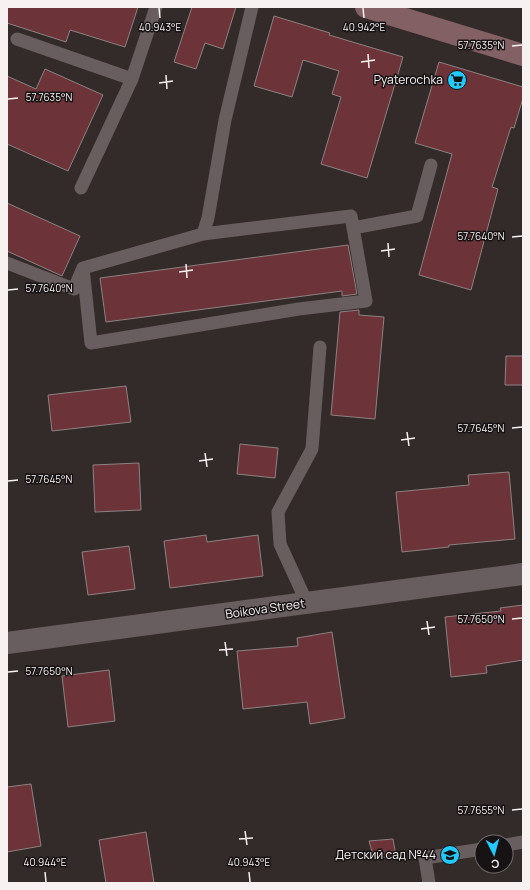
<svg xmlns="http://www.w3.org/2000/svg" width="530" height="890" viewBox="0 0 530 890" font-family="Manrope,sans-serif">
<style>
.building{fill:#6c3338;stroke:#8d8282}
.lines{fill:none;stroke-linecap:round;stroke-linejoin:round}
.service{stroke:#695e5f;stroke-width:13}
.minor{stroke:#695e5f;stroke-width:22}
.secondary{stroke:#826063;stroke-width:22}
.ticks{fill:none;stroke:#f7f1f1;stroke-width:1.5}
.labels{text-anchor:middle;stroke-width:3;stroke-linejoin:round;paint-order:stroke}
.poi-label{font-size:12px;fill:#f7f1f1;stroke:#171314;text-anchor:end}
.street-label{font-size:12px;fill:#f7f1f1;stroke:#171314}
.ticks-label{font-size:10px;text-anchor:middle;fill:#f7f1f1;stroke:#171314;stroke-width:3;stroke-linejoin:round;paint-order:stroke}
</style>
<rect width="100%" height="100%" fill="#332a2a"/>
<path class="building" d="M 7,7 L 138,7 L 125,47 L 70,30 L 66,42 L 7,23 Z
M 192,7 L 236,7 L 223,49 L 205,43 L 196,69 L 174,62 Z
M 274,16 L 330,33 L 329,35 L 403,57 L 367,178 L 321,164 L 341,97 L 332,94 L 339,71 L 303,60 L 292,97 L 254,86 Z
M 439,62 L 523,87 L 523,98 L 514,128 L 511,127 L 492,187 L 498,189 L 471,290 L 419,275 L 452,154 L 415,143 Z
M 45,69 L 103,95 L 68,171 L 7,144 L 7,76 L 36,89 Z
M 7,203 L 80,236 L 62,276 L 7,251 Z
M 348,245 L 357,294 L 342,296 L 342,291 L 106,322 L 100,278 Z
M 359,310 L 359,315 L 384,317 L 375,419 L 331,415 L 340,312 Z
M 506,356 L 523,356 L 523,385 L 505,385 Z
M 126,386 L 131,422 L 52,431 L 48,395 Z
M 240,444 L 278,448 L 275,478 L 237,474 Z
M 139,463 L 141,510 L 95,512 L 93,465 Z
M 509,472 L 515,539 L 449,545 L 449,547 L 402,552 L 396,492 L 469,485 L 468,475 Z
M 206,535 L 207,542 L 258,535 L 263,576 L 170,588 L 164,541 Z
M 129,546 L 135,589 L 88,595 L 82,552 Z
M 523,605 L 523,660 L 486,666 L 487,673 L 451,677 L 445,617 L 501,611 L 500,608 Z
M 332,632 L 345,718 L 310,724 L 307,702 L 243,709 L 237,651 L 298,646 L 297,638 Z
M 109,670 L 115,721 L 68,727 L 62,676 Z
M 31,784 L 41,846 L 7,852 L 7,787 Z
M 146,832 L 154,883 L 106,883 L 99,840 Z
M 393,839 L 396,856 L 374,858 L 369,841 Z"/>
<g class="lines">
<path class="service" d="M 17,39 L 132,79 L 156,7
M 81,188 L 132,79
M 351,216 L 366,301 L 299,309 L 91,343 L 83,268 L 203,234 Z
M 353,228 L 417,216 L 431,165
M 203,234 L 208,218 L 225,120 L 252,7
M 7,263 L 74,289 L 82,270
M 307,603 L 280,544 L 278,512 L 312,449 L 320,347
M 506,845 L 523,842
M 429,883 L 425,858 L 482,849"/>
<path class="minor" d="M 7,643 L 523,574"/>
<path class="secondary" d="M 366,7 L 523,55"/>
</g>
<path class="ticks" d="M 159,8 L 160,18M 363,8 L 364,18M 512,46 L 522,45M 368,54 L 369,68M 361,62 L 375,60M 166,75 L 167,89M 159,83 L 173,81M 8,99 L 18,98M 512,237 L 522,236M 388,243 L 389,257M 381,251 L 395,249M 186,264 L 187,278M 179,272 L 193,270M 8,290 L 18,289M 512,428 L 522,427M 407,432 L 409,446M 401,440 L 415,438M 205,453 L 207,467M 199,461 L 213,459M 8,481 L 18,480M 512,619 L 522,618M 427,621 L 429,635M 421,629 L 435,627M 225,642 L 227,656M 219,650 L 233,649M 8,672 L 18,671M 512,810 L 522,809M 245,831 L 247,845M 239,839 L 253,838M 45,872 L 46,882M 249,872 L 250,882"/>
<defs>
<symbol id="supermarket-disc" viewBox="-11 -11 22 22"><circle r="9.5" fill="#21c9fd" stroke="#171314"/><path d="M-6-5.5h2.5l.6 2H6L4.5 2H-2.5L-4.4-4H-6ZM-1.5 3.2a1.3 1.3 0 1 0 .1 0ZM3 3.2a1.3 1.3 0 1 0 .1 0Z" fill="#111"/></symbol>
<symbol id="school-disc" viewBox="-11 -11 22 22"><circle r="9.5" fill="#21c9fd" stroke="#171314"/><path d="M0-5L7-2L0 1L-7-2ZM-4 1L0 2.5L4 1V4Q0 6-4 4Z" fill="#111"/></symbol>
</defs>
<g fill-rule="evenodd">
<use href="#supermarket-disc" x="446" y="69" width="22" height="22"/>
<use href="#school-disc" x="439" y="844" width="22" height="22"/>
</g>
<g class="labels">
<g class="poi-label">
<text x="443" y="84">Pyaterochka</text>
<text x="436" y="859">Детский сад №44</text>
</g>
<g class="street-label">
<text transform="translate(265 609) rotate(-8)" y="4">Boikova Street</text>
</g>
</g>
<g class="ticks-label">
<text x="160" y="31">40.943°E</text>
<text x="364" y="31">40.942°E</text>
<text x="481" y="49">57.7635°N</text>
<text x="49" y="101">57.7635°N</text>
<text x="481" y="240">57.7640°N</text>
<text x="49" y="292">57.7640°N</text>
<text x="481" y="432">57.7645°N</text>
<text x="49" y="483">57.7645°N</text>
<text x="481" y="623">57.7650°N</text>
<text x="49" y="675">57.7650°N</text>
<text x="481" y="814">57.7655°N</text>
<text x="45" y="866">40.944°E</text>
<text x="249" y="866">40.943°E</text>
</g>
<rect width="530" height="890" fill="none" stroke="#f7f1f1" stroke-width="16"/>
<g transform="translate(494 854) rotate(174)"><circle r="19" fill="#171314" stroke="#716c6c"/>
<path d="M0-3L7 15L0 10L-7 15Z" fill="#21c9fd"/>
<text y="-6" font-size="11" font-weight="bold" text-anchor="middle" fill="#f7f1f1">С</text>
</g>
</svg>
